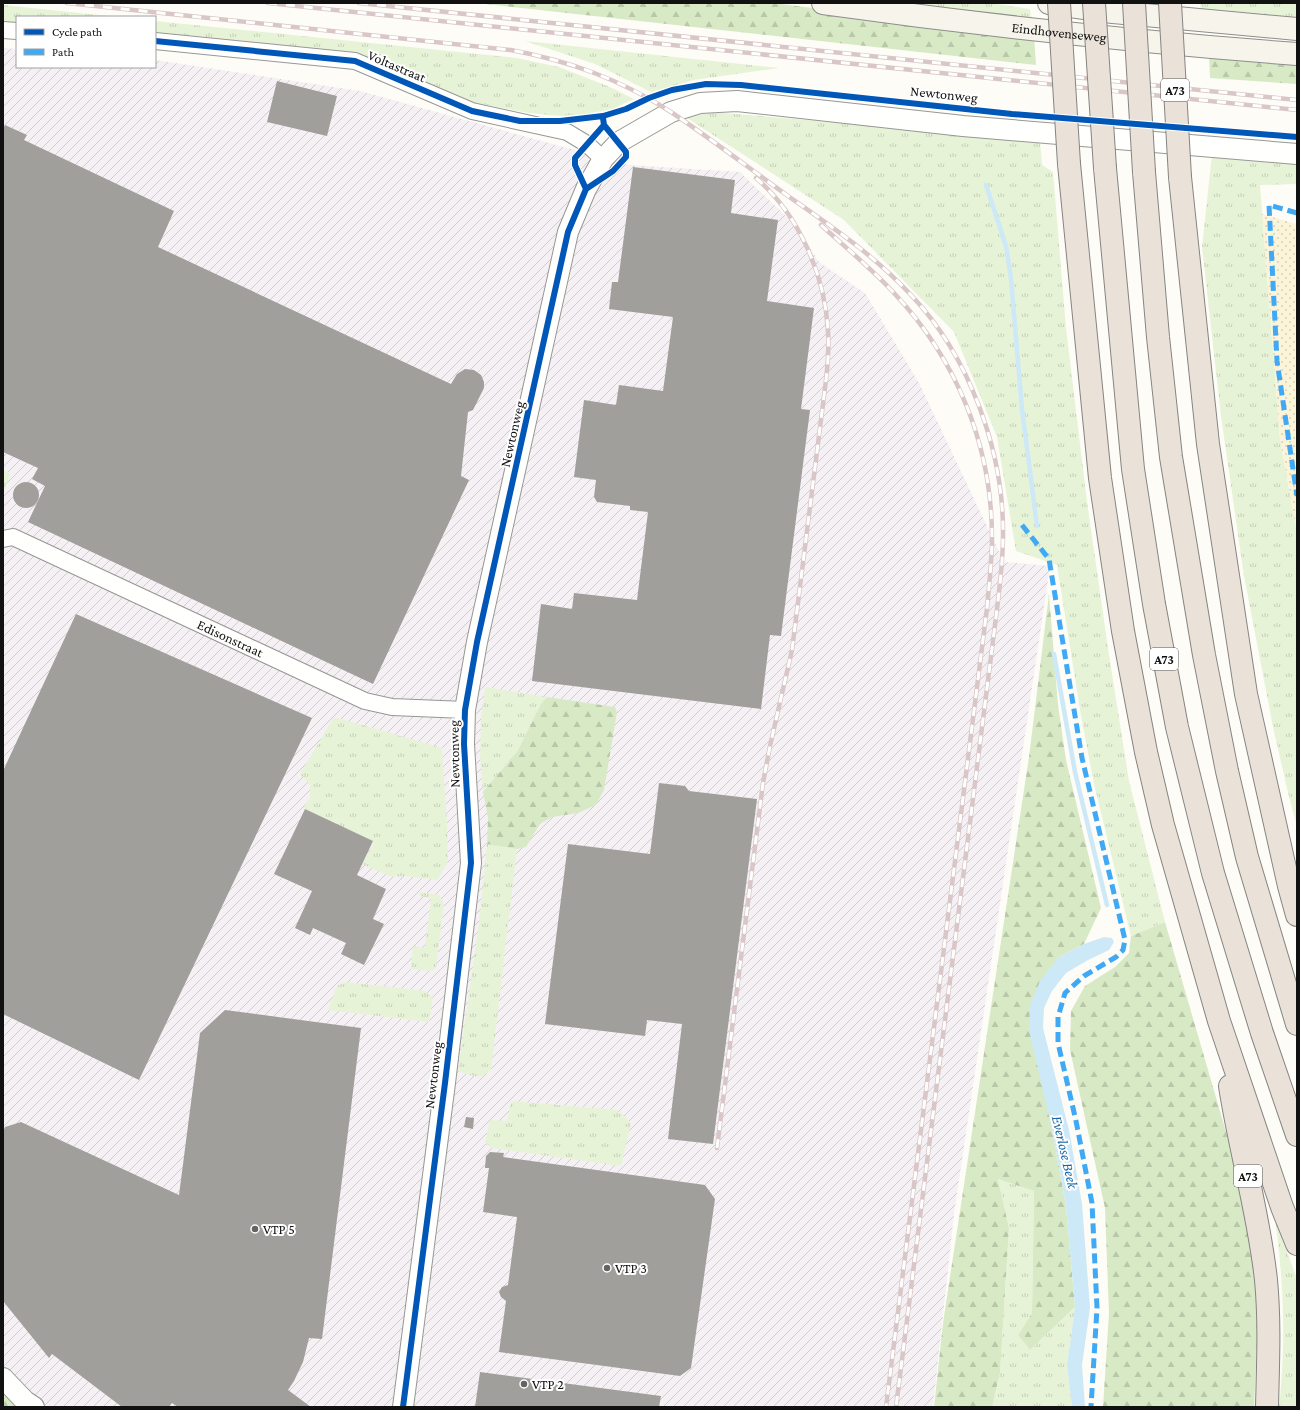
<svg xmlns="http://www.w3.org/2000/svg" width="1300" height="1410" viewBox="0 0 1300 1410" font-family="'Crimson Pro',serif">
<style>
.industrial{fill:url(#industrial-furrows)}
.grass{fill:url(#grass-tufts)}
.forest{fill:url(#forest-firs)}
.sand{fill:url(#sand-dots)}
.water{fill:#cde8f7}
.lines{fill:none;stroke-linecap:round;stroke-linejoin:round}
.stream{stroke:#cde8f7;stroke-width:4.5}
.building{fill:#a19f9c}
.minor-casing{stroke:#979795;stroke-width:18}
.tertiary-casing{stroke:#979795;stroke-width:22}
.secondary-casing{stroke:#8e8d8b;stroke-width:24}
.motorway-casing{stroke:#858482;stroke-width:24}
.minor{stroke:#fffffe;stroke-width:16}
.tertiary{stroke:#fffffe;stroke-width:20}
.secondary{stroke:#f6f4eb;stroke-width:22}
.motorway{stroke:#eae1d8;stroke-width:22}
.rail-casing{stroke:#d9c6c7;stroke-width:4.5}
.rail{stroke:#fff;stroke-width:3;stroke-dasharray:9;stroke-linecap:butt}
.motorway-bridge-casing{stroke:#858482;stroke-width:24;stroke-linecap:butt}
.motorway-bridge{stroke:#eae1d8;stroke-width:22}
.quiet{stroke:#3fa9f5;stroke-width:5;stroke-dasharray:10 5;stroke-linecap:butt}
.cycleway-casing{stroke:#fff;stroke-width:8}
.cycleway{stroke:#0057b8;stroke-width:6}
.poi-dot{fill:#646362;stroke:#fff;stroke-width:1.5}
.labels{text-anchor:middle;stroke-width:4;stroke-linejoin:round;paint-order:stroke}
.shield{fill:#fff;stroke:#585858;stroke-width:1}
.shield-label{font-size:13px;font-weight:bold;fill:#111}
.street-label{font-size:14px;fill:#111;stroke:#fff}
.poi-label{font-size:14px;fill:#111;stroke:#fff;text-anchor:start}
.water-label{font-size:15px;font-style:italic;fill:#1768a6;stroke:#fff}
</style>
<defs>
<pattern id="industrial-furrows" width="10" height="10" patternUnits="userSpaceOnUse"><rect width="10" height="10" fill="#f5f0f3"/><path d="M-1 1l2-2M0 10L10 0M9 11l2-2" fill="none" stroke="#d1cdcf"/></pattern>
<pattern id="grass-tufts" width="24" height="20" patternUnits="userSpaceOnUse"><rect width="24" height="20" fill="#e7f3d7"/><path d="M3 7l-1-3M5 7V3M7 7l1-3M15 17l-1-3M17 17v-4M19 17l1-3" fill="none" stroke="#c5cfb8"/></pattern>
<pattern id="forest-firs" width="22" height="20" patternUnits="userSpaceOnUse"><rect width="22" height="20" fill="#d8eac5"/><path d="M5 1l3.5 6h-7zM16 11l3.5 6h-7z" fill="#b8c8a8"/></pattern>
<pattern id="sand-dots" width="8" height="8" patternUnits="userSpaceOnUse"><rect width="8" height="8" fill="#fcf4d9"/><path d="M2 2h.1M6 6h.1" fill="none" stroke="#d7d0b9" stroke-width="1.8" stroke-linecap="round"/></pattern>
</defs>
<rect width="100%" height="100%" fill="#fdfcf7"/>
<path class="industrial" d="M 3,48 L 17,49 L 17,67 L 155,67 L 155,60 L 360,91 L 629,165 L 740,172 L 796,226 L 819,262 L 865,293 L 919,383 L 1004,562 L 1050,566 L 954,1214 L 933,1407 L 3,1407 Z"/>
<path class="grass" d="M 866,3 L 991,3 L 1030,9 L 1032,23 Z
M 1200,3 L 1297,3 L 1297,18 L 1201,10 Z
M 3,5 L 118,17 L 17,17 L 17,25 L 3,24 Z
M 155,21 L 517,58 L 559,67 L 610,87 L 634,99 L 612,109 L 586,114 L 561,116 L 528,113 L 467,101 L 358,57 L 155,35 Z
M 525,41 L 779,68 L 694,80 L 651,92 L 595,64 Z
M 711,112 L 905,128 L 1040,141 L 1042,165 L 1053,172 L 1066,328 L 1087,502 L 1109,655 L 1129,781 L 1165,922 L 1131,936 L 1094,784 L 1081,716 L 1057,565 L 1016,551 L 997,437 L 954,332 L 844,220 L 687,118 Z
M 1212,154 L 1297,163 L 1297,184 L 1260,185 L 1280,439 L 1297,533 L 1297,826 L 1289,797 L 1273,727 L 1244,576 L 1221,416 L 1202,247 Z
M 3,470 L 11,474 L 3,492 Z
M 485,687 L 547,697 L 541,704 L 517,752 L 483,792 L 480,756 L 481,718 Z
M 334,717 L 442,748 L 447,824 L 448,862 L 437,880 L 405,876 L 392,877 L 362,864 L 374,843 L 303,808 L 310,798 L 310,785 L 300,774 Z
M 487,844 L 517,849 L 491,1070 C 480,1081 471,1075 458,1071 L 479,923 Z
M 420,892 L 439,895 L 444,904 L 436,968 L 431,971 L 411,969 L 413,946 L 425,948 L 431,898 L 419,896 Z
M 345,982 L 426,991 L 433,998 L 429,1022 L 328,1010 L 337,986 Z
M 511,1101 L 616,1110 L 626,1117 L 631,1124 L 621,1166 L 491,1148 L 485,1142 L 490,1120 L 507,1121 Z
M 998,1179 L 1034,1191 L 1032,1313 L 1018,1335 L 1030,1350 L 1075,1307 L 1067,1365 L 1072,1407 L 992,1407 L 1000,1373 L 1009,1228 Z
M 1275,1219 L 1297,1279 L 1297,1407 L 1279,1407 C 1286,1344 1284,1282 1275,1219 Z"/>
<path class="forest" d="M 477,3 L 773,3 L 1034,36 L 1036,65 Z
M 1209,55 L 1297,64 L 1297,84 L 1210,78 Z
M 1049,594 L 1058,705 L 1066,760 L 1101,908 L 1084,944 L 1058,958 L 1030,1005 L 1066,1206 L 1075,1307 L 1030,1350 L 1018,1335 L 1032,1313 L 1034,1191 L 998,1179 L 1009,1228 L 1000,1373 L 992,1407 L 934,1407 L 943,1323 L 1029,757 Z
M 547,697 L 615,707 L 617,712 L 604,790 L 596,805 L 578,813 L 552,817 L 540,824 L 526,847 L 517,849 L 487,844 L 488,818 L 483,792 L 517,752 L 541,704 Z
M 1165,922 L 1240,1180 L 1253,1253 L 1257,1301 L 1257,1343 L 1254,1407 L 1103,1407 L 1109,1313 L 1105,1208 L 1070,1050 L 1071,1011 L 1085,986 L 1115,967 L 1129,953 L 1131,936 Z
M 3,1390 L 24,1407 L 3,1407 Z"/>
<path class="sand" d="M 1262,214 L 1297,224 L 1297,533 L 1280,439 Z"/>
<path class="water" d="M 1104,937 L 1112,938 L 1114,942 L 1109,950 L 1088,960 L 1066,973 L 1052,991 L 1044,1008 L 1043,1028 L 1069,1130 L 1082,1204 L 1090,1308 L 1082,1365 L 1085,1407 L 1072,1407 L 1067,1365 L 1075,1307 L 1066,1206 L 1053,1134 L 1029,1030 L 1030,1005 L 1040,981 L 1058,958 L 1084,944 Z"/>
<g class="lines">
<path class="stream" d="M 986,185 L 1006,246 L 1011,279 L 1022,409 L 1037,526
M 1054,654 L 1075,772 L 1107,905"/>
</g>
<path class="building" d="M 277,81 L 337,96 L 327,136 L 267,122 Z
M 5,125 L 27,135 L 24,140 L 174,211 L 158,247 L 451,384 L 457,374 L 465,369 L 474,370 L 481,375 L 484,382 L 484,388 L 473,410 L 468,412 L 461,476 L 469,480 L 373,684 L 28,522 L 45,486 L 32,479 L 38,468 L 3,452 L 3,129 Z
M 633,167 L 735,180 L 731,213 L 778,220 L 767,301 L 814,308 L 801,409 L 810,410 L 781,636 L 770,635 L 761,709 L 532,681 L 541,604 L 572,609 L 574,593 L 637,600 L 648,512 L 630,510 L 630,506 L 597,502 L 594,497 L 596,480 L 574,477 L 584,400 L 616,405 L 619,385 L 663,391 L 673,317 L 609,309 L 612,282 L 618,282 Z
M13 495a13 13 0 1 1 26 0a13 13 0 1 1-26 0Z
M 76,614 L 312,718 L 139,1080 L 3,1014 L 3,771 Z
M 659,783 L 685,786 L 689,791 L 757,799 L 713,1144 L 668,1139 L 682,1024 L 647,1020 L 645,1036 L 545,1024 L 568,844 L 650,854 Z
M 305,809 L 373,841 L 357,875 L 386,889 L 373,919 L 384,924 L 364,965 L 341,954 L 346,943 L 313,928 L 310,935 L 295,928 L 312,891 L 274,874 Z
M 225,1010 L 361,1028 L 322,1339 L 309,1338 L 303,1362 L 294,1381 L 288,1390 L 311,1407 L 178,1407 L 172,1403 L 169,1407 L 122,1407 L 52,1354 L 49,1358 L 3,1301 L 3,1132 L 5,1127 L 21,1122 L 179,1195 L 200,1033 Z
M 466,1117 L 474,1118 L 473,1129 L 464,1127 Z
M 490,1152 L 504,1153 L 503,1157 L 705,1185 L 715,1199 L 691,1368 L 680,1376 L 499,1352 L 506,1301 L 501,1297 L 499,1292 L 502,1287 L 508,1285 L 517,1217 L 483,1212 L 489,1168 L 485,1168 L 486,1156 Z
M 480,1372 L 661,1396 L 659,1407 L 475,1407 Z"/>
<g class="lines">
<defs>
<g id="minor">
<path d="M 3,30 L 17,31"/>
<path d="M 155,41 L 355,61 L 472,111 L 567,132 L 587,144 L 603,159"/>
<path id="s1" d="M 3,539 L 13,537 L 365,701 L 392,707 L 465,710"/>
</g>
<path id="tertiary" d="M 3,1378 L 25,1401 L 34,1407
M 403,1407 L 445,1083 L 471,863 L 464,744 L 465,710 L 477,642 L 568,232 L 586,189 L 603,159 L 619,142 L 671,112 L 700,103 L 737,101 L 963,126 L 1297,154"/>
<g id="secondary">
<path id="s2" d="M 823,3 C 980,25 1138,42 1297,54"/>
<path d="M 1049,3 L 1113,12 L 1297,29"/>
</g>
<path id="motorway" d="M 1069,164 L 1100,478 L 1123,631 L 1146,752 L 1163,825 L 1219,1021 L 1282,1207 L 1297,1244
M 1105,168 L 1133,469 L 1154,604 L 1177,727 L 1213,873 L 1262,1033 L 1297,1135
M 1144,172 L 1158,337 L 1171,457 L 1204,655 L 1227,771 L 1247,857 L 1297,1024
M 1180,177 L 1208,444 L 1246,694 L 1289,886 L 1297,915
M 1230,1086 C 1240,1151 1259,1214 1266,1280 C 1270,1322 1268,1364 1267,1407"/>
</defs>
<use href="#minor" class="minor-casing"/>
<use href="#tertiary" class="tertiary-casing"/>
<use href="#secondary" class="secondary-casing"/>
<use href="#motorway" class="motorway-casing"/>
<use href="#minor" class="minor"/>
<use href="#tertiary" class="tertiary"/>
<use href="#secondary" class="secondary"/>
<use href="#motorway" class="motorway"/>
<defs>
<path id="rail" d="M 67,3 L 511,50 C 569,61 620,79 671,112 C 711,139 749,168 788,196 C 831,226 875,256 911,295 C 969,356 1004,451 1003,535 C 1003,560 1000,585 997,609 L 896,1407
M 268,3 L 1297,110
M 359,3 L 1297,100
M 821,225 C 845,247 872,269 894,293 C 957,360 992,446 992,538 C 992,561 989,585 987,608 L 886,1407
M 717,1148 L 763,783 L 770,746 L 792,650 L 826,380 C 828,364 829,348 828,331 C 825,275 799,215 756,178"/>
</defs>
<use href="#rail" class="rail-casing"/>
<use href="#rail" class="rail"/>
<defs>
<path id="motorway-bridge" d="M 1059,3 L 1069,164
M 1094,3 L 1105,168
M 1134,3 L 1144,172
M 1170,3 L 1180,177"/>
</defs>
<use href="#motorway-bridge" class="motorway-bridge-casing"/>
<use href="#motorway-bridge" class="motorway-bridge"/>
<path class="quiet" d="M 1297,213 L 1269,205 L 1277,361 L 1297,496
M 1022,525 L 1049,559 L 1082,758 L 1125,940 L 1123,950 L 1116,957 L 1084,976 L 1065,993 L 1058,1017 L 1058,1043 L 1076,1121 L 1092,1203 L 1097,1308 L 1091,1407"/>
<defs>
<path id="cycleway" d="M 155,41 L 355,61 L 472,111 L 520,121 L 560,121 L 603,116 L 626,109 L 649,98 L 672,90 L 706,84 L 741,85 L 1012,114 L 1297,137
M 586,189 L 613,171 L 626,157 L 626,152 L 604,125 L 603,118
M 403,1407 L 445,1083 L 471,863 L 464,744 L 465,710 L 477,642 L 568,232 L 586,189 L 575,165 L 575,158 L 604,125"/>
</defs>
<use href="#cycleway" class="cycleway-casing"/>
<use href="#cycleway" class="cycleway"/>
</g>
<g class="poi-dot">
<circle cx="255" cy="1229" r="4"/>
<circle cx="607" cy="1268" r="4"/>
<circle cx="524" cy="1384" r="4"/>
</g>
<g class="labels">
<g class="shield">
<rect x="1161" y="79" width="28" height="22" rx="3"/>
<rect x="1150" y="648" width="28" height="22" rx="3"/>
<rect x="1234" y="1165" width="28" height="22" rx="3"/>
</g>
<g class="shield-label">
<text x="1175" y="95">A73</text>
<text x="1164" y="664">A73</text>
<text x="1248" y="1181">A73</text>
</g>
<g class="street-label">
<text dy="5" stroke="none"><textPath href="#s2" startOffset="238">Eindhovenseweg</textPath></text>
<text transform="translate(397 66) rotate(23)" y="5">Voltastraat</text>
<text transform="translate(944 94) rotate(6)" y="5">Newtonweg</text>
<text transform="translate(512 434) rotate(-77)" y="5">Newtonweg</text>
<text dy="5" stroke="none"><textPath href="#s1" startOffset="250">Edisonstraat</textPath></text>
<text transform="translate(454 754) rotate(-91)" y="5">Newtonweg</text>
<text transform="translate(433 1075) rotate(-83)" y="5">Newtonweg</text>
</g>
<g class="poi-label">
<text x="263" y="1234">VTP 5</text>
<text x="615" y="1273">VTP 3</text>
<text x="532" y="1389">VTP 2</text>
</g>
<g class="water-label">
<text transform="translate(1065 1152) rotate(77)" y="5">Everlose Beek</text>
</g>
</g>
<rect width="1300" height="1410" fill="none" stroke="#111111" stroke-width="8"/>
<rect x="16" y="16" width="140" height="52" fill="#ffffff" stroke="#a0a0a0"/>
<rect x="24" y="29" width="20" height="6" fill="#0057b8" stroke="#a0a0a0"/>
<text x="52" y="36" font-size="12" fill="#111111">Cycle path</text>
<rect x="24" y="49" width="20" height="6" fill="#3fa9f5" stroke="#a0a0a0"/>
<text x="52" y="56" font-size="12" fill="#111111">Path</text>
</svg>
